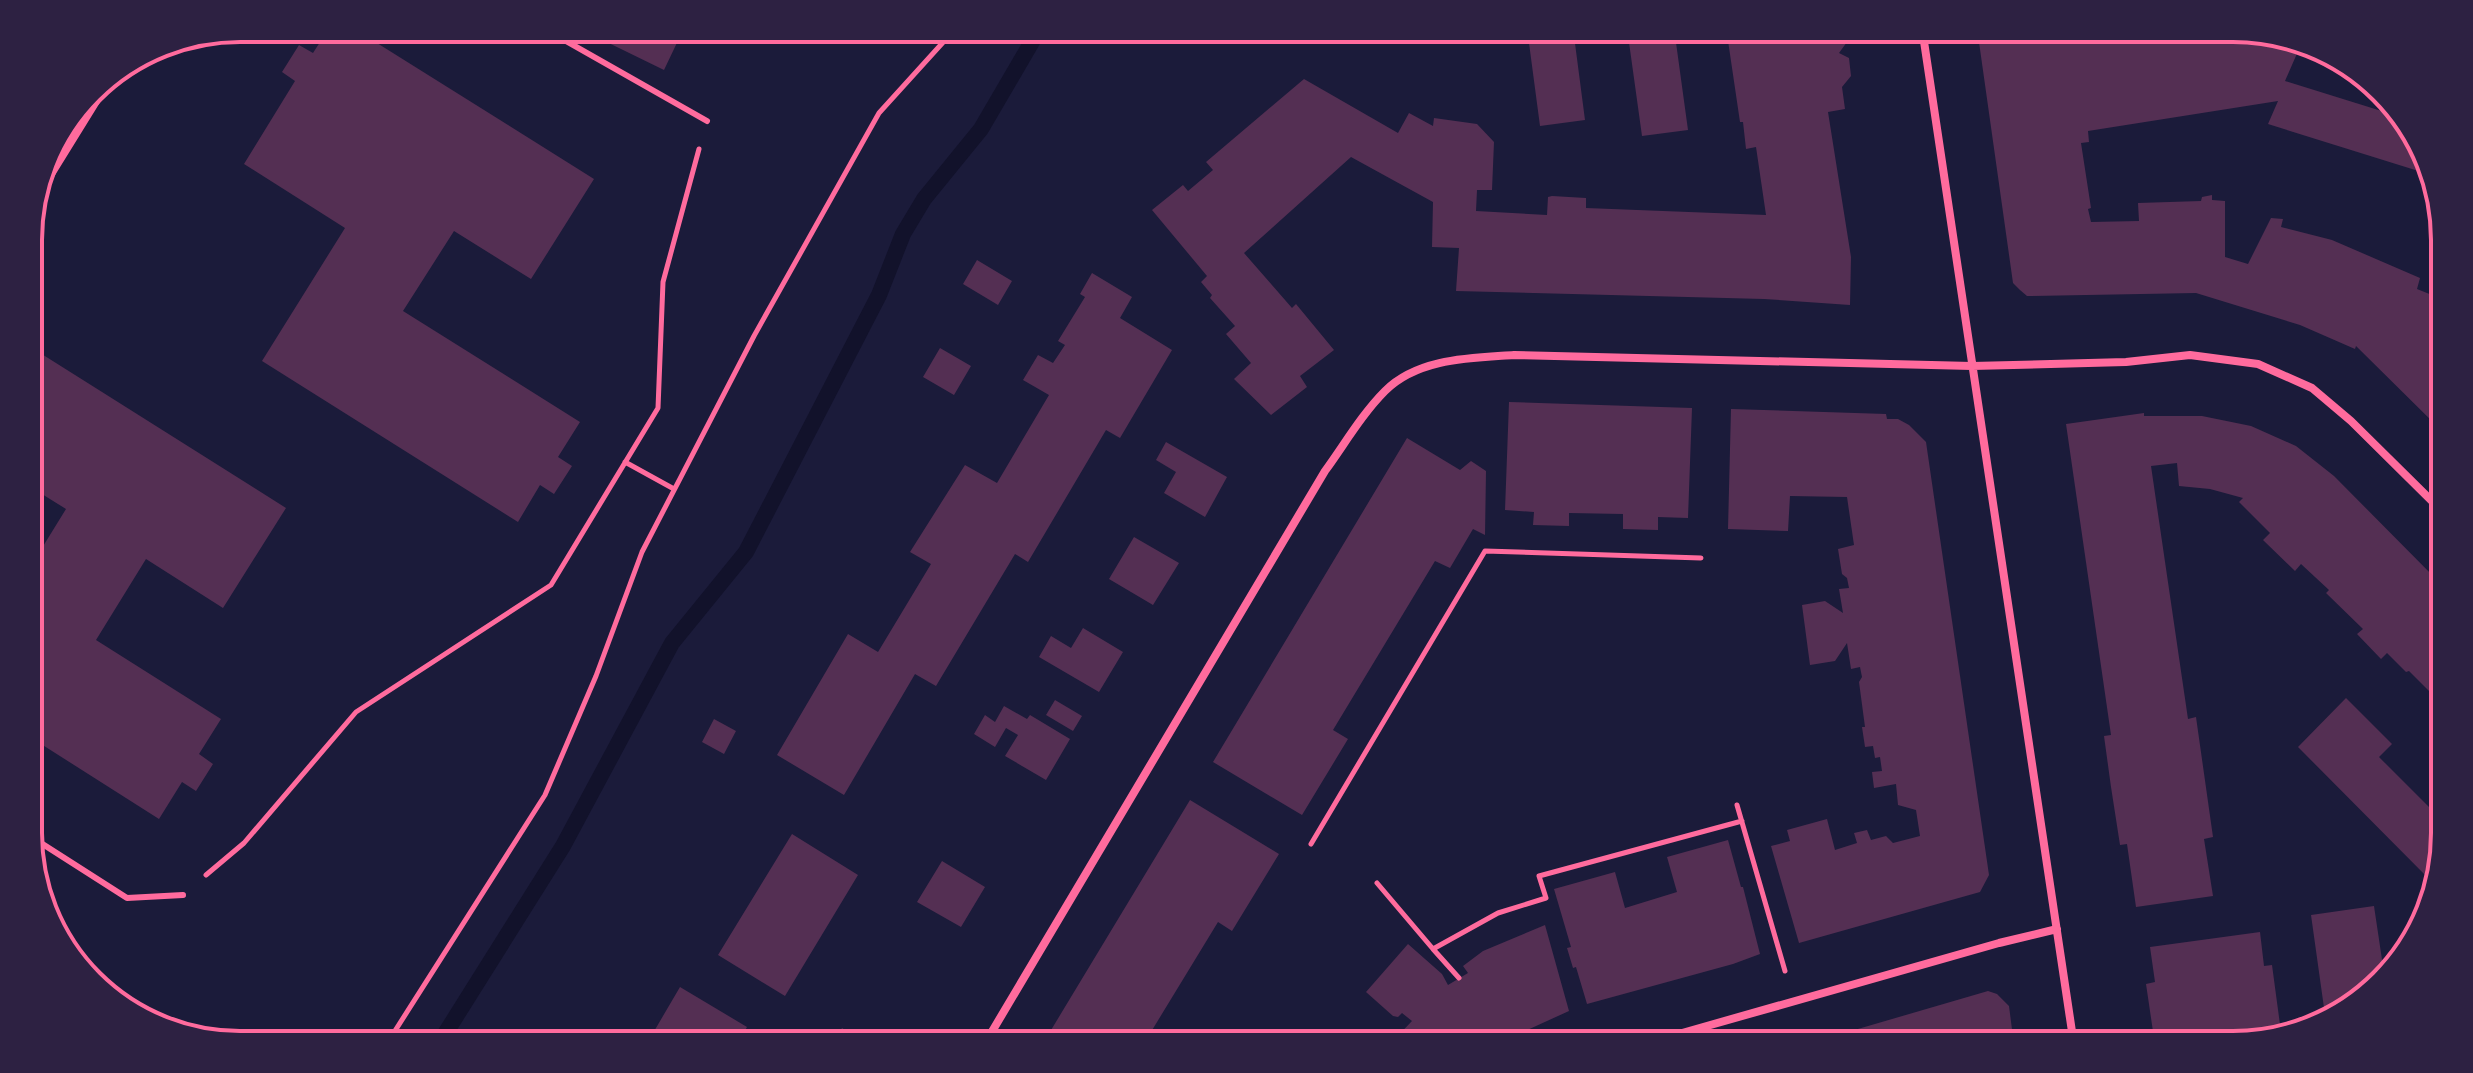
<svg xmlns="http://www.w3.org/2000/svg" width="2473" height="1073" viewBox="0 0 2473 1073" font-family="'Exo 2',sans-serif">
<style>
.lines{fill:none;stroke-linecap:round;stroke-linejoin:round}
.stream{stroke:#12122b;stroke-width:16}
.building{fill:#542f53}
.path{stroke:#ff6b9d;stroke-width:5}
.service{stroke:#ff6b9d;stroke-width:6}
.minor{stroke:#ff6b9d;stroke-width:8}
.rim{fill:none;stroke:#ff6b9d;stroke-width:4}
</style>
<rect width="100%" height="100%" fill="#1b1b3a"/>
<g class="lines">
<path class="stream" d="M 438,1045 L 563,846 L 672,643 L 746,552 L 879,295 L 903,234 L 924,199 L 981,129 L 1040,28"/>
</g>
<path class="building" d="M 329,28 L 353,28 L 594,179 L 531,279 L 454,231 L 403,311 L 580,422 L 558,457 L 572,466 L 554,494 L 540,485 L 518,522 L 262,361 L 345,228 L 244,164 L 295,81 L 282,72 L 299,45 L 313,53 Z
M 578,28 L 684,28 L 664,70 Z
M 1527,28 L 1573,28 L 1585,120 L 1540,126 Z
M 1627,28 L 1674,28 L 1688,130 L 1642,136 Z
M 1715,28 L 1844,28 L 1847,42 L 1839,53 L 1849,58 L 1851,76 L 1842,87 L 1845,109 L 1828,112 L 1851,257 L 1850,305 L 1764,299 L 1456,291 L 1459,248 L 1432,247 L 1433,202 L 1351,157 L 1244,253 L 1292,308 L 1296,304 L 1334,350 L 1300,376 L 1307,387 L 1271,415 L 1234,379 L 1251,363 L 1226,334 L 1235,326 L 1210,298 L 1212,295 L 1201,282 L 1207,276 L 1152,210 L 1183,185 L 1188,191 L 1213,170 L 1206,162 L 1304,79 L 1398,133 L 1409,113 L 1433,126 L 1434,118 L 1477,124 L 1494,142 L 1492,190 L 1477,190 L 1476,211 L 1547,215 L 1548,197 L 1552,196 L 1586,198 L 1586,208 L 1766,215 L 1756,147 L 1746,149 L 1743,122 L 1740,122 L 1727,34 L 1723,35 Z
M 1977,28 L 2062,28 L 2063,35 L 2074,28 L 2233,28 L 2302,42 L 2285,81 L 2404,118 L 2428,174 L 2268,124 L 2278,101 L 2088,131 L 2089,142 L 2081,143 L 2091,208 L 2088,209 L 2091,222 L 2139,221 L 2138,203 L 2201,201 L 2202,197 L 2212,195 L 2212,200 L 2225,201 L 2225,257 L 2248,264 L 2271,218 L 2283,219 L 2281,227 L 2332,240 L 2420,278 L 2417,289 L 2437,297 L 2430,319 L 2443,332 L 2444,433 L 2356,346 L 2355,349 L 2300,325 L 2196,293 L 2027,296 L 2020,290 L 2013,283 Z
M 977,260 L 1012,281 L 998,305 L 963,284 Z
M 1092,273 L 1132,297 L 1120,318 L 1172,350 L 1120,438 L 1106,430 L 1028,562 L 1015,554 L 936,686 L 915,674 L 844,795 L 777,755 L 848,634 L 878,652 L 931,564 L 910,552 L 965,465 L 997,483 L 1049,395 L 1023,380 L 1038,355 L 1053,363 L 1065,345 L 1058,341 L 1085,297 L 1080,294 Z
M 29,346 L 286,508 L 223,608 L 146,559 L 96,640 L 221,719 L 199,754 L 213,764 L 196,791 L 182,782 L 159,819 L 30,737 L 29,569 L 66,509 L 29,486 Z
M 940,348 L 971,366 L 954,395 L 923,377 Z
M 1509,402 L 1692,408 L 1688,518 L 1658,517 L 1658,530 L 1623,529 L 1623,514 L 1569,513 L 1569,526 L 1533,525 L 1534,512 L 1505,510 Z
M 1731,409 L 1886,414 L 1887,419 L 1898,419 L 1909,425 L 1926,442 L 1989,875 L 1980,892 L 1799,943 L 1771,846 L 1790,841 L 1787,830 L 1827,819 L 1835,850 L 1857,843 L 1854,833 L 1867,830 L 1871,840 L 1886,836 L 1893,843 L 1920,836 L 1916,810 L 1898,805 L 1896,784 L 1874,788 L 1872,772 L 1882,771 L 1880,757 L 1875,758 L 1873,746 L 1865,747 L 1862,727 L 1865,727 L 1859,682 L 1862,677 L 1860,667 L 1851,669 L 1847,643 L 1835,661 L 1810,665 L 1802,605 L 1825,601 L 1843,613 L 1839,589 L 1849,588 L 1847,578 L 1842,574 L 1838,549 L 1854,545 L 1847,497 L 1790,496 L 1788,531 L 1728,529 Z
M 2144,413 L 2144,416 L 2202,416 L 2251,426 L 2296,446 L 2334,476 L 2444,587 L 2445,719 L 2438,712 L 2444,706 L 2409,671 L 2406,672 L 2387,653 L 2381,659 L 2357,634 L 2363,629 L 2326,593 L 2329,590 L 2301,564 L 2295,571 L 2263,540 L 2270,533 L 2239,502 L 2243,498 L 2210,489 L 2179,486 L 2177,463 L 2151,466 L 2188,719 L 2196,717 L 2213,837 L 2204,839 L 2213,896 L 2136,907 L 2127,844 L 2120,845 L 2111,787 L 2104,736 L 2111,735 L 2066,424 Z
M 1407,438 L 1460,470 L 1471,461 L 1486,471 L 1485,535 L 1473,529 L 1450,568 L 1435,561 L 1333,730 L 1348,739 L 1302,815 L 1213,762 Z
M 1166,442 L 1227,477 L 1205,517 L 1164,493 L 1176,472 L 1156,460 Z
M 1134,537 L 1179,563 L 1153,605 L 1109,579 Z
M 1083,628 L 1123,652 L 1099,692 L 1039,657 L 1051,636 L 1071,648 Z
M 2346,698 L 2392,744 L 2379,757 L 2445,823 L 2435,885 L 2298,747 Z
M 1055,700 L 1082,716 L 1073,731 L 1046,715 Z
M 1004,706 L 1027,719 L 1030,715 L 1070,739 L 1046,780 L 1005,756 L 1018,735 L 1006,728 L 995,747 L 974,734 L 985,715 L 995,722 Z
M 714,719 L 736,731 L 724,754 L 702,742 Z
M 1190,800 L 1279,854 L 1232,931 L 1218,922 L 1143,1045 L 1042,1045 Z
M 792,834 L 858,875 L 785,996 L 718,955 Z
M 1728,840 L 1741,887 L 1743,887 L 1760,954 L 1733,964 L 1587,1004 L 1576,967 L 1573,968 L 1567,948 L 1571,947 L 1554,889 L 1615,872 L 1625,908 L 1677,892 L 1667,857 Z
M 942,861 L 985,887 L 961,927 L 917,902 Z
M 2374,906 L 2384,973 L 2362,1002 L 2325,1015 L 2311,915 Z
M 1545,925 L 1569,1011 L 1514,1036 L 1503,1045 L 1389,1045 L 1412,1021 L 1402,1013 L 1398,1017 L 1393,1016 L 1366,992 L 1408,944 L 1442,974 L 1448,985 L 1468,973 L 1463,966 L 1483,951 Z
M 2260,932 L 2264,966 L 2272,965 L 2281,1032 L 2247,1045 L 2155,1045 L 2146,984 L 2155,982 L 2150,947 Z
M 680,987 L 747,1027 L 737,1045 L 646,1045 Z
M 1988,991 L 1997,994 L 2009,1006 L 2014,1045 L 1803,1045 Z
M 842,1028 L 870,1045 L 832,1045 Z"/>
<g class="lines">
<path class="path" d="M 625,462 L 674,489
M 1737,805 L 1785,971
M 1311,844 L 1485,551 L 1701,558
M 206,875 L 244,843 L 356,712 L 551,585 L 658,408 L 663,282 L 699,149
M 1377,883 L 1433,949
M 1459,978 L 1433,949 L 1498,913 L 1546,898 L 1539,876 L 1742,821
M 1503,1044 L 1504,1045
M 386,1045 L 545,795 L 596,676 L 642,552 L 754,336 L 879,113 L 956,28"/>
<path class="service" d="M 543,28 L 707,121
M 2325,54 L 2329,56
M 35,202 L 116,71
M 30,836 L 127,898 L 183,895"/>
<path class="minor" d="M 1922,28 L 2074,1045
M 984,1045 L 1325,471 C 1344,445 1362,414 1385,391 C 1418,358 1471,358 1514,355 L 1972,366 L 2126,362 L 2190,355 L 2258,364 L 2312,388 L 2351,421 L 2444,513
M 1640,1045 L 1999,943 L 2057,929"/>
</g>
<path d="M0 0H2473V1073H0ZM240 42H2233A198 198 0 0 1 2431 240V833A198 198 0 0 1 2233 1031H240A198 198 0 0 1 42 833V240A198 198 0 0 1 240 42Z" fill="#2d2142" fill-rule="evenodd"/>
<path class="rim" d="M240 42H2233A198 198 0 0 1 2431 240V833A198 198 0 0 1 2233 1031H240A198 198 0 0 1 42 833V240A198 198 0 0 1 240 42Z"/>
</svg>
